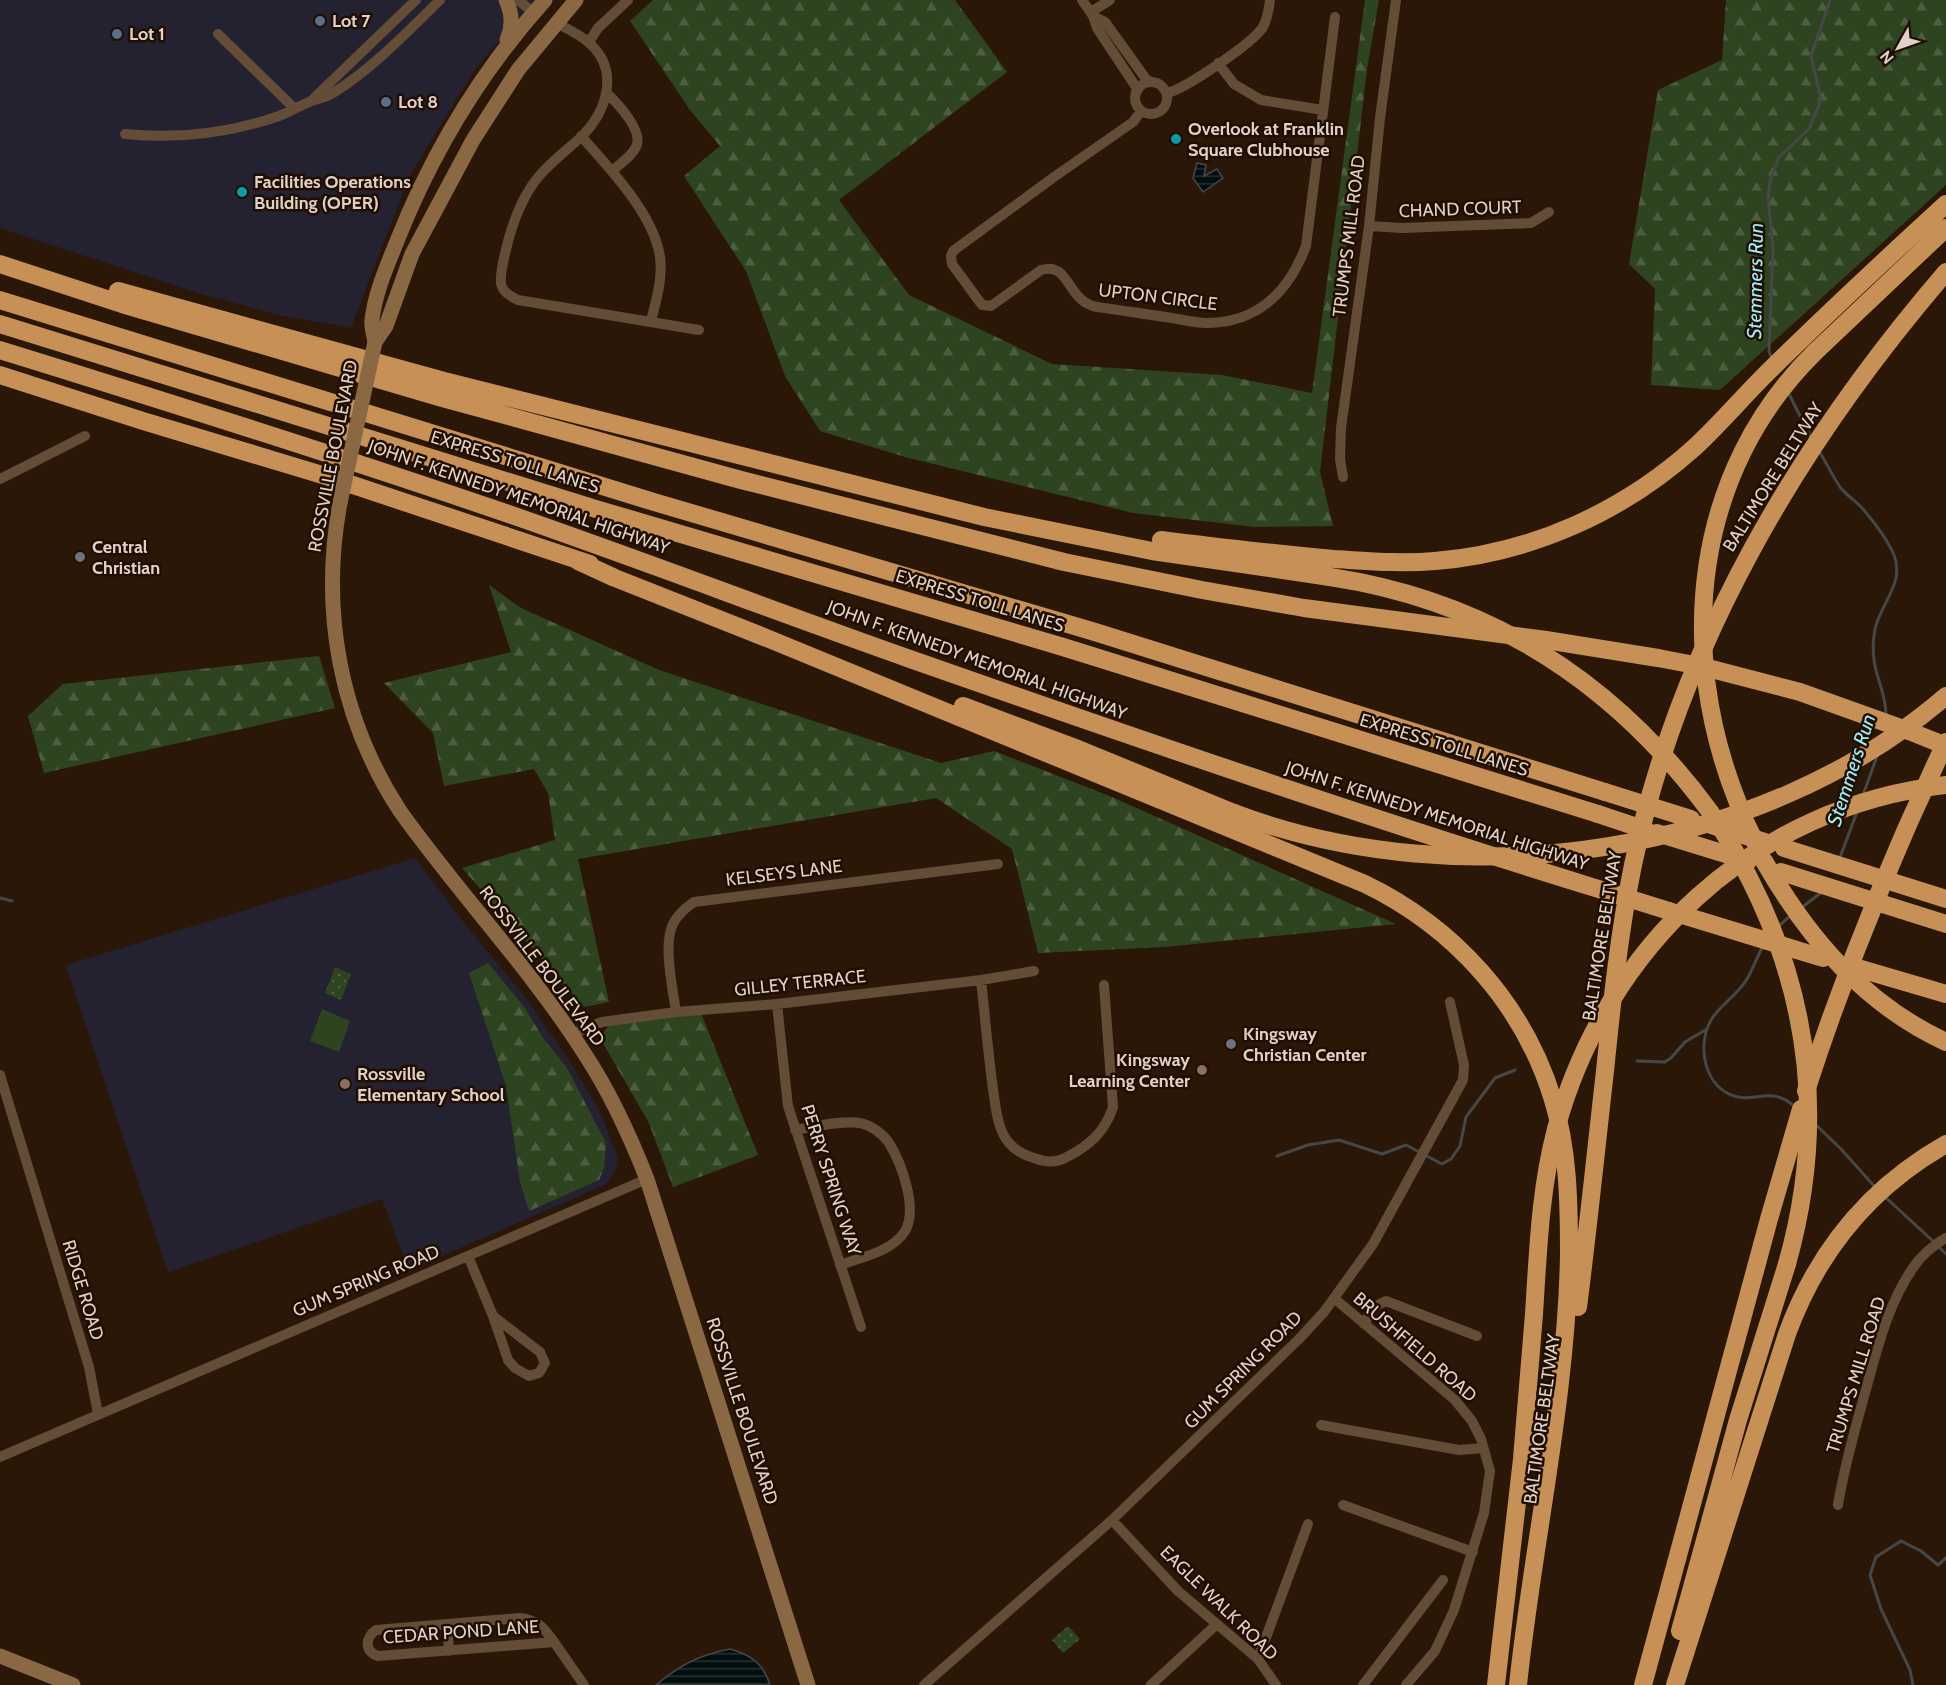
<svg xmlns="http://www.w3.org/2000/svg" width="1946" height="1685" viewBox="0 0 1946 1685" font-family="Cabin,sans-serif">
<style>
.education{fill:#242131}
.grass{fill:url(#grass-dots)}
.forest{fill:url(#forest-firs)}
.garden{fill:#2e4420}
.water{fill:url(#water-rules);stroke:#454847;stroke-width:1.5}
.lines{fill:none;stroke-linecap:round;stroke-linejoin:round}
.stream{stroke:#454847;stroke-width:3}
.street{stroke:#634d37;stroke-width:10}
.secondary{stroke:#8b6844;stroke-width:15}
.highway{stroke:#c69057;stroke-width:18}
.secondary-bridge{stroke:#8b6844;stroke-width:15}
.highway-bridge{stroke:#c69057;stroke-width:18}
.service-dot{fill:#5c6f8a;stroke:#210e02;stroke-width:2}
.culture-dot{fill:#0f9aa8;stroke:#210e02;stroke-width:2}
.worship-dot{fill:#6b7280;stroke:#210e02;stroke-width:2}
.education-dot{fill:#8d6e63;stroke:#210e02;stroke-width:2}
.labels{text-anchor:middle;stroke-width:5;stroke-linejoin:round;paint-order:stroke}
.poi-label{font-size:18px;font-weight:bold;fill:#dfd1c7;stroke:#210e02;text-anchor:start}
.street-label{font-size:18px;fill:#dfd1c7;stroke:#210e02}
.water-label{font-size:20px;font-style:italic;fill:#9febf8;stroke:#210e02}
</style>
<defs>
<pattern id="grass-dots" width="8" height="8" patternUnits="userSpaceOnUse" patternTransform="scale(1.5)"><rect width="8" height="8" fill="#2e4420"/><path d="M2 2h.1M6 6h.1" fill="none" stroke="#4c5e3f" stroke-width="1.8" stroke-linecap="round"/></pattern>
<pattern id="forest-firs" width="22" height="20" patternUnits="userSpaceOnUse" patternTransform="scale(1.5)"><rect width="22" height="20" fill="#2e4420"/><path d="M5 1l3.5 6h-7zM16 11l3.5 6h-7z" fill="#4c5e3f"/></pattern>
<pattern id="water-rules" width="6" height="5" patternUnits="userSpaceOnUse" patternTransform="scale(1.5)"><rect width="6" height="5" fill="#030e10"/><path d="M0 2.5h6" fill="none" stroke="#273031"/></pattern>
</defs>
<rect width="100%" height="100%" fill="#2b1708"/>
<path class="education" d="M 0,0 L 534,0 L 474,71 L 409,177 L 351,328 L 283,316 L 201,294 L 0,228 Z
M 415,858 L 465,924 L 526,998 L 569,1060 L 599,1109 L 618,1158 L 615,1171 L 607,1184 L 409,1270 L 382,1199 L 168,1272 L 66,965 Z"/>
<path class="grass" d="M 335,967 L 351,974 L 341,1000 L 325,993 Z
M 1068,1626 L 1080,1639 L 1063,1653 L 1052,1640 Z"/>
<path class="forest" d="M 653,0 L 955,0 L 1007,72 L 839,200 L 909,295 L 1052,364 L 1222,375 L 1312,393 L 1365,0 L 1379,0 L 1367,69 L 1320,472 L 1333,526 L 1255,527 L 1133,513 L 905,457 L 820,431 L 785,376 L 746,271 L 684,176 L 720,146 L 690,110 L 630,21 Z
M 1726,0 L 1946,0 L 1946,185 L 1720,390 L 1651,385 L 1655,289 L 1629,264 L 1658,90 L 1722,60 Z
M 489,585 L 521,608 L 659,670 L 941,763 L 994,751 L 1112,797 L 1396,924 L 1164,947 L 1038,953 L 1012,849 L 936,798 L 578,859 L 609,1002 L 584,1007 L 462,868 L 555,840 L 548,793 L 534,769 L 444,786 L 433,733 L 384,683 L 511,652 Z
M 319,656 L 335,708 L 44,773 L 28,716 L 63,684 Z
M 488,963 L 525,1008 L 543,1038 L 567,1068 L 606,1143 L 604,1168 L 599,1180 L 529,1211 L 520,1182 L 506,1086 L 469,973 Z
M 701,1013 L 758,1155 L 673,1187 L 649,1123 L 600,1038 L 613,1019 Z"/>
<path class="garden" d="M 322,1009 L 350,1021 L 339,1052 L 310,1041 Z"/>
<path class="water" d="M 1197,163 L 1206,165 L 1204,176 L 1217,169 L 1223,178 L 1203,192 L 1193,178 Z
M 730,1649 C 751,1655 763,1663 770,1685 L 656,1685 C 680,1665 699,1655 730,1649 Z"/>
<g class="lines">
<path class="stream" d="M 1772,359 L 1769,352 L 1773,249 L 1768,197 L 1770,181 L 1779,157 L 1809,129 L 1821,100 L 1811,56 L 1830,0
M 1788,392 L 1812,440
M 1819,451 C 1826,462 1832,475 1840,487 C 1846,495 1856,501 1863,509 C 1874,522 1887,539 1894,555 C 1905,583 1881,603 1875,629 C 1872,644 1873,660 1877,674 C 1881,688 1886,700 1886,715
M 1863,795 L 1877,756
M 1839,860 L 1857,812
M 0,898 L 12,901
M 1801,908 L 1822,892
M 1778,927 L 1791,915
M 1763,946 C 1757,957 1753,969 1747,979 C 1738,994 1723,1003 1713,1017 C 1697,1040 1702,1081 1729,1094 C 1753,1106 1769,1084 1794,1106
M 1637,1061 L 1665,1062 L 1671,1058 L 1685,1042 L 1707,1029
M 1815,1124 L 1841,1149 L 1875,1187
M 1277,1156 L 1308,1145 L 1339,1140 L 1382,1154 L 1406,1145 L 1442,1164 L 1451,1159 L 1460,1146 L 1466,1117 L 1495,1078 L 1515,1070
M 1884,1196 L 1934,1242
M 1939,1247 L 1946,1254
M 1913,1685 L 1910,1670 L 1881,1609 L 1870,1575 L 1876,1557 L 1901,1541 L 1921,1551 L 1938,1565 L 1946,1558"/>
<path class="street" d="M 518,0 L 534,13
M 1082,0 L 1093,16 L 1097,28 L 1138,90
M 1091,12 L 1110,0
M 1093,16 L 1105,22 L 1146,79 L 1151,82
M 557,23 C 567,29 579,34 588,42 C 621,70 607,112 580,138 C 567,150 552,161 540,175 C 519,199 509,233 503,263 C 499,283 498,291 518,300 L 699,330
M 218,34 L 295,109
M 589,42 L 598,28 L 628,0
M 1218,63 L 1234,84 L 1261,100 L 1323,110
M1135 98a16 16 0 1 1 32 0a16 16 0 1 1-32 0Z
M 607,93 C 618,104 644,131 636,147 C 631,157 620,164 612,171
M 1167,93 C 1185,89 1253,43 1263,27 C 1267,20 1269,8 1270,0
M 312,100 L 416,0
M 1141,111 L 1133,122 L 1054,177 L 953,251 L 951,256 L 952,264 L 982,305 L 991,306 L 1041,270 C 1070,261 1066,301 1097,307 C 1120,310 1143,314 1166,317 C 1180,319 1194,323 1207,323 C 1258,323 1289,291 1306,246 L 1335,17
M 125,134 C 176,139 230,133 279,116 C 290,112 300,105 312,101 C 319,98 326,98 333,93 C 373,68 406,33 440,0
M 581,136 C 609,168 654,214 660,257 C 663,278 656,301 651,321
M 1369,226 L 1402,228 L 1531,223 L 1549,212
M 1343,477 L 1340,459 L 1341,428 L 1369,226 L 1380,118 L 1396,0
M 0,479 L 85,436
M 981,980 C 985,1016 988,1053 993,1089 C 995,1102 996,1117 1001,1129 C 1006,1144 1019,1154 1034,1158 C 1044,1162 1055,1163 1065,1158 C 1089,1146 1105,1132 1113,1107 L 1104,985
M 777,1004 L 788,1106 L 861,1327
M 676,1012 C 673,990 662,942 674,922 C 679,913 686,908 694,902 L 998,864
M 572,1034 L 602,1022 L 676,1012 L 777,1004 L 981,980 L 1034,971
M 0,1075 L 89,1367 L 98,1414
M 795,1130 C 813,1127 842,1120 860,1123 C 871,1125 883,1134 889,1143 C 902,1164 918,1209 905,1231 C 892,1252 862,1257 840,1265
M 468,1256 L 493,1316 L 508,1360 L 515,1368 L 529,1376 L 539,1373 L 545,1363 L 540,1352 L 493,1316
M 1335,1299 L 1455,1400 L 1472,1421 L 1481,1439 L 1490,1471 L 1484,1513 L 1454,1610 L 1435,1651 L 1406,1685
M 1364,1324 L 1374,1307 L 1386,1301 L 1477,1336
M 1321,1425 L 1459,1450 L 1483,1448
M 0,1457 L 647,1179
M 1343,1505 L 1473,1552
M 1838,1505 C 1844,1467 1855,1430 1865,1393 C 1877,1350 1888,1302 1915,1265 C 1922,1255 1935,1244 1946,1238
M 1112,1520 L 1178,1591 L 1258,1659 L 1276,1685
M 520,1618 C 538,1620 544,1628 554,1642 L 378,1656 C 364,1651 365,1638 376,1630 Z
M 447,1624 L 449,1651
M 554,1642 L 584,1685
M 1258,1659 L 1308,1524
M 924,1685 L 1112,1520 L 1299,1339 L 1324,1312 L 1373,1244 L 1463,1080 L 1464,1065 L 1450,1002
M 1151,1685 L 1217,1624
M 1363,1685 L 1443,1580"/>
<path class="secondary" d="M 506,0 C 512,13 513,27 507,40
M 375,342 L 386,326 L 412,254 L 473,140 L 518,70 L 576,0
M 375,342 C 374,335 371,327 372,320 C 375,293 387,266 397,241 C 432,153 482,70 545,0
M 340,503 C 320,611 340,719 400,811 C 459,894 532,970 586,1056 C 611,1094 630,1136 647,1179 L 808,1685
M 0,1656 L 73,1685"/>
<path class="highway" d="M 0,264 L 122,304 L 439,397 L 741,480 L 1064,562 L 1202,590 L 1304,608 L 1546,640 L 1658,658
M 118,291 L 444,381 L 984,517 L 1152,551 L 1330,577
M 0,300 L 654,502 L 1095,632 L 1605,792
M 0,324 L 596,509 L 1063,647 L 1598,814
M 0,350 C 165,401 330,453 494,509 C 634,557 771,610 910,659 C 1141,740 1371,819 1605,891
M 1815,352 L 1946,228
M 0,375 L 143,421 L 329,477 L 590,564
M 1161,540 C 1219,547 1276,554 1334,559 C 1368,561 1402,564 1435,561 C 1532,553 1623,512 1695,447 C 1722,422 1746,393 1772,368 C 1829,312 1887,258 1946,204
M 578,561 L 615,578 L 769,639 L 1365,884 C 1454,927 1524,1004 1553,1100 C 1568,1149 1569,1201 1569,1253 C 1567,1398 1533,1541 1518,1685
M 1700,666 L 1800,692 L 1909,731
M 963,706 L 1078,749 L 1234,813
M 1711,825 L 1765,842
M 1657,833 L 1748,861
M 1669,911 L 1823,958
M 1854,967 L 1946,994
M 1806,1091 C 1845,971 1892,855 1946,742
M 1578,1307 C 1588,1229 1596,1150 1605,1071 C 1612,1002 1619,933 1633,865 C 1680,643 1799,443 1946,272
M 1680,1631 L 1738,1420 L 1787,1264
M 1496,1685 L 1522,1459 L 1534,1314
M 1643,1685 L 1769,1219 L 1801,1109
M 1675,1685 L 1787,1334 C 1817,1252 1870,1187 1946,1144"/>
<path class="secondary-bridge" d="M 340,503 L 375,342"/>
<path class="highway-bridge" d="M 1330,577 C 1490,601 1615,682 1711,813
M 1658,658 L 1700,666
M 1909,731 L 1946,746
M 1605,792 L 1691,819
M 1738,803 C 1676,649 1693,472 1815,352
M 1234,813 C 1461,899 1760,856 1946,696
M 1598,814 L 1646,830
M 1743,817 L 1755,842
M 1719,825 C 1805,961 1831,1108 1787,1264
M 1784,848 L 1946,899
M 1764,861 C 1808,938 1864,1004 1946,1042
M 1781,872 L 1946,924
M 1605,891 L 1669,911
M 1534,1314 C 1538,1253 1540,1189 1556,1129 C 1606,946 1755,806 1946,785"/>
</g>
<g class="service-dot">
<circle cx="320" cy="21" r="6"/>
<circle cx="117" cy="34" r="6"/>
<circle cx="386" cy="102" r="6"/>
</g>
<g class="culture-dot">
<circle cx="1176" cy="139" r="6"/>
<circle cx="242" cy="192" r="6"/>
</g>
<g class="worship-dot">
<circle cx="80" cy="557" r="6"/>
<circle cx="1231" cy="1044" r="6"/>
</g>
<g class="education-dot">
<circle cx="1202" cy="1070" r="6"/>
<circle cx="345" cy="1084" r="6"/>
</g>
<g class="labels">
<g class="poi-label">
<text x="332" y="27">Lot 7</text>
<text x="129" y="40">Lot 1</text>
<text x="398" y="108">Lot 8</text>
<text x="1188" y="135">Overlook at Franklin<tspan x="1188" dy="21">Square Clubhouse</tspan></text>
<text x="254" y="188">Facilities Operations<tspan x="254" dy="21">Building (OPER)</tspan></text>
<text x="92" y="553">Central<tspan x="92" dy="21">Christian</tspan></text>
<text x="1243" y="1040">Kingsway<tspan x="1243" dy="21">Christian Center</tspan></text>
<text x="1190" y="1066" text-anchor="end">Kingsway<tspan x="1190" dy="21">Learning Center</tspan></text>
<text x="357" y="1080">Rossville<tspan x="357" dy="21">Elementary School</tspan></text>
</g>
<g class="street-label">
<text transform="translate(1460 209) rotate(-2)" y="6">CHAND COURT</text>
<text transform="translate(1349 236) rotate(-83)" y="6">TRUMPS MILL ROAD</text>
<text transform="translate(1158 297) rotate(7)" y="6">UPTON CIRCLE</text>
<text transform="translate(333 456) rotate(-79)" y="6">ROSSVILLE BOULEVARD</text>
<text transform="translate(515 462) rotate(17)" y="6">EXPRESS TOLL LANES</text>
<text transform="translate(1773 477) rotate(-58)" y="6">BALTIMORE BELTWAY</text>
<text transform="translate(519 497) rotate(19)" y="6">JOHN F. KENNEDY MEMORIAL HIGHWAY</text>
<text transform="translate(980 601) rotate(17)" y="6">EXPRESS TOLL LANES</text>
<text transform="translate(977 660) rotate(20)" y="6">JOHN F. KENNEDY MEMORIAL HIGHWAY</text>
<text transform="translate(1444 745) rotate(17)" y="6">EXPRESS TOLL LANES</text>
<text transform="translate(1437 816) rotate(18)" y="6">JOHN F. KENNEDY MEMORIAL HIGHWAY</text>
<text transform="translate(784 873) rotate(-7)" y="6">KELSEYS LANE</text>
<text transform="translate(1602 936) rotate(-81)" y="6">BALTIMORE BELTWAY</text>
<text transform="translate(542 966) rotate(53)" y="6">ROSSVILLE BOULEVARD</text>
<text transform="translate(800 983) rotate(-6)" y="6">GILLEY TERRACE</text>
<text transform="translate(831 1180) rotate(72)" y="6">PERRY SPRING WAY</text>
<text transform="translate(366 1281) rotate(-23)" y="6">GUM SPRING ROAD</text>
<text transform="translate(83 1290) rotate(73)" y="6">RIDGE ROAD</text>
<text transform="translate(1415 1347) rotate(41)" y="6">BRUSHFIELD ROAD</text>
<text transform="translate(1243 1370) rotate(-45)" y="6">GUM SPRING ROAD</text>
<text transform="translate(1856 1375) rotate(-73)" y="6">TRUMPS MILL ROAD</text>
<text transform="translate(742 1411) rotate(72)" y="6">ROSSVILLE BOULEVARD</text>
<text transform="translate(1542 1419) rotate(-82)" y="6">BALTIMORE BELTWAY</text>
<text transform="translate(1219 1603) rotate(44)" y="6">EAGLE WALK ROAD</text>
<text transform="translate(461 1632) rotate(-4)" y="6">CEDAR POND LANE</text>
</g>
<g class="water-label">
<text transform="translate(1755 281) rotate(-89)" y="7">Stemmers Run</text>
<text transform="translate(1851 770) rotate(-72)" y="7">Stemmers Run</text>
</g>
</g>
<g transform="translate(1898 48) rotate(230)" stroke="#210e02" stroke-width="4.5" paint-order="stroke">
<path d="M0-4.5L10 22L0 15L-10 22Z" fill="#dfd1c7"/>
<text y="-9" font-size="16" font-weight="bold" text-anchor="middle" fill="#dfd1c7">N</text>
</g>
</svg>
